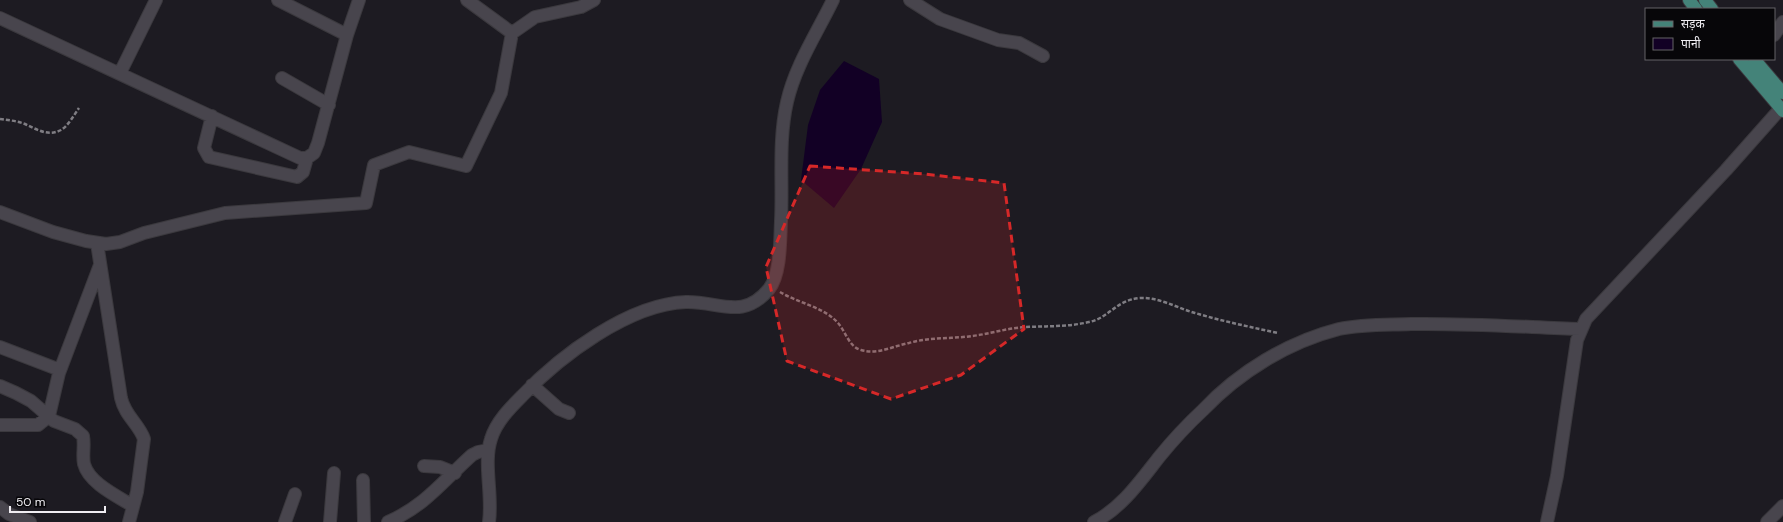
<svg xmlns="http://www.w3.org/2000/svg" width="1783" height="522" viewBox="0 0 1783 522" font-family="'DM Sans','Noto Sans Devanagari',sans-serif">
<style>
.water{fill:#120025}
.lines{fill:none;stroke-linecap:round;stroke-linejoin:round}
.minor-casing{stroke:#3b393e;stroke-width:14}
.major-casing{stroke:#3b393e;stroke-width:14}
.path{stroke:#7f7d83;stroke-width:2.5;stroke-dasharray:4 2;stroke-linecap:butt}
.minor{stroke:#48454d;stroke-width:12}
.major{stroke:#448379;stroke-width:12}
.marked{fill:#d62828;fill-opacity:0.2;stroke:#d62828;stroke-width:3;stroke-dasharray:8 5;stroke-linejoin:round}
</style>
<rect width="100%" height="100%" fill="#1d1b22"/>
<path class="water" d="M 844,61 L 879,79 L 882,122 L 861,169 L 834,208 L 801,180 L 808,125 L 820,90 Z"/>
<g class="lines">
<defs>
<path id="minor" d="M 278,0 L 347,35
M 910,0 L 940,19 L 998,40 L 1019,43 L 1043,56
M 0,18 L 300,158 L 307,158 L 314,153 L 318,143 L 347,35 L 359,0
M 512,33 L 535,17 L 581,7 L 594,0
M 1774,35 L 1783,22
M 120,73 L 156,0
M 282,78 L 329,105
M 212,116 L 204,148 L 209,157 L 297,177 L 303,172 L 307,158
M 0,212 L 53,232 L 86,241 L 106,244 L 120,242 L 144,233 L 225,213 L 366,203 L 374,165 L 409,152 L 466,166 L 501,93 L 512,33 L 467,0
M 97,243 L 121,398 C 125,416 139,424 144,439 L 137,492 L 129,522
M 0,347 L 60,370
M 532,385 L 559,409 L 569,413
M 0,386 L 16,393 L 31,401 L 54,421 L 75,429 L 83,436 C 85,445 82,455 84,464 C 89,483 117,496 133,506
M 0,425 L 38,425 L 49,416 L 59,373 L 100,265
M 424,466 L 440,467 L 455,473
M 363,480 L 364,522
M 0,507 L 9,514 L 30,522
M 285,522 L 295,494
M 330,522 L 334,473
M 388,522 C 425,506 443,481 472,455 L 478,452 L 488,450
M 489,522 C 493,495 483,463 491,439 C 496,422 510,408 522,396 C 560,356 629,304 686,302 C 719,301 743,321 769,289 C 781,274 780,240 781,221 C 783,182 778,141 787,102 C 795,66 817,33 833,0
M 1094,522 C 1122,508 1141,480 1160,456 C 1173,440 1188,424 1203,410 C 1239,372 1288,342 1339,329 C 1363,324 1387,325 1411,324 C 1467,323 1524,327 1580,329
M 1547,522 L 1557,476 L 1577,340 L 1586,319 L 1726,170 L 1781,108
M 1767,522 L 1783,506"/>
<path id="major" d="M 1689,0 L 1696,9
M 1705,0 L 1712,9
M 1739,59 L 1783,111
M 1754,59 L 1783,93"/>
</defs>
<use href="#minor" class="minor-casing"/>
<use href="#major" class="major-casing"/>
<path class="path" d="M 0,119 C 8,120 17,121 25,124 C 36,129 48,137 61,130 C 68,126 74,115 79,108
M 780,292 C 798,303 824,307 838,323 C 846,332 849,347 861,350 C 878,355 893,346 909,343 C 929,337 951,339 972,336 C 990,334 1007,328 1026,327 C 1047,326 1068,327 1089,322 C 1109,318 1116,300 1140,298 C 1159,297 1177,308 1195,313 C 1222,321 1250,327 1278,333"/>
<use href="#minor" class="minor"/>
<use href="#major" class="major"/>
</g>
<path class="marked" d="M 810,166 L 924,174 L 1004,183 L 1024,329 L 961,375 L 891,399 L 787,361 L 766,267 Z"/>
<rect x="1645" y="8" width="130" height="52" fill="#070609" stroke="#646266"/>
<rect x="1653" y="21" width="20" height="6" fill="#448379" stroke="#646266"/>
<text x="1681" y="28" font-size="12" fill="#efedf2">सड़क</text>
<rect x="1653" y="38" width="20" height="12" fill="#120025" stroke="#646266"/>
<text x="1681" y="48" font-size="12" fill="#efedf2">पानी</text>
<path d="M10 506v6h95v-6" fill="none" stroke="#efedf2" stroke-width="2"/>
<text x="16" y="506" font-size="12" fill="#efedf2" stroke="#070609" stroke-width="3" paint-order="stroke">50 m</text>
</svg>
